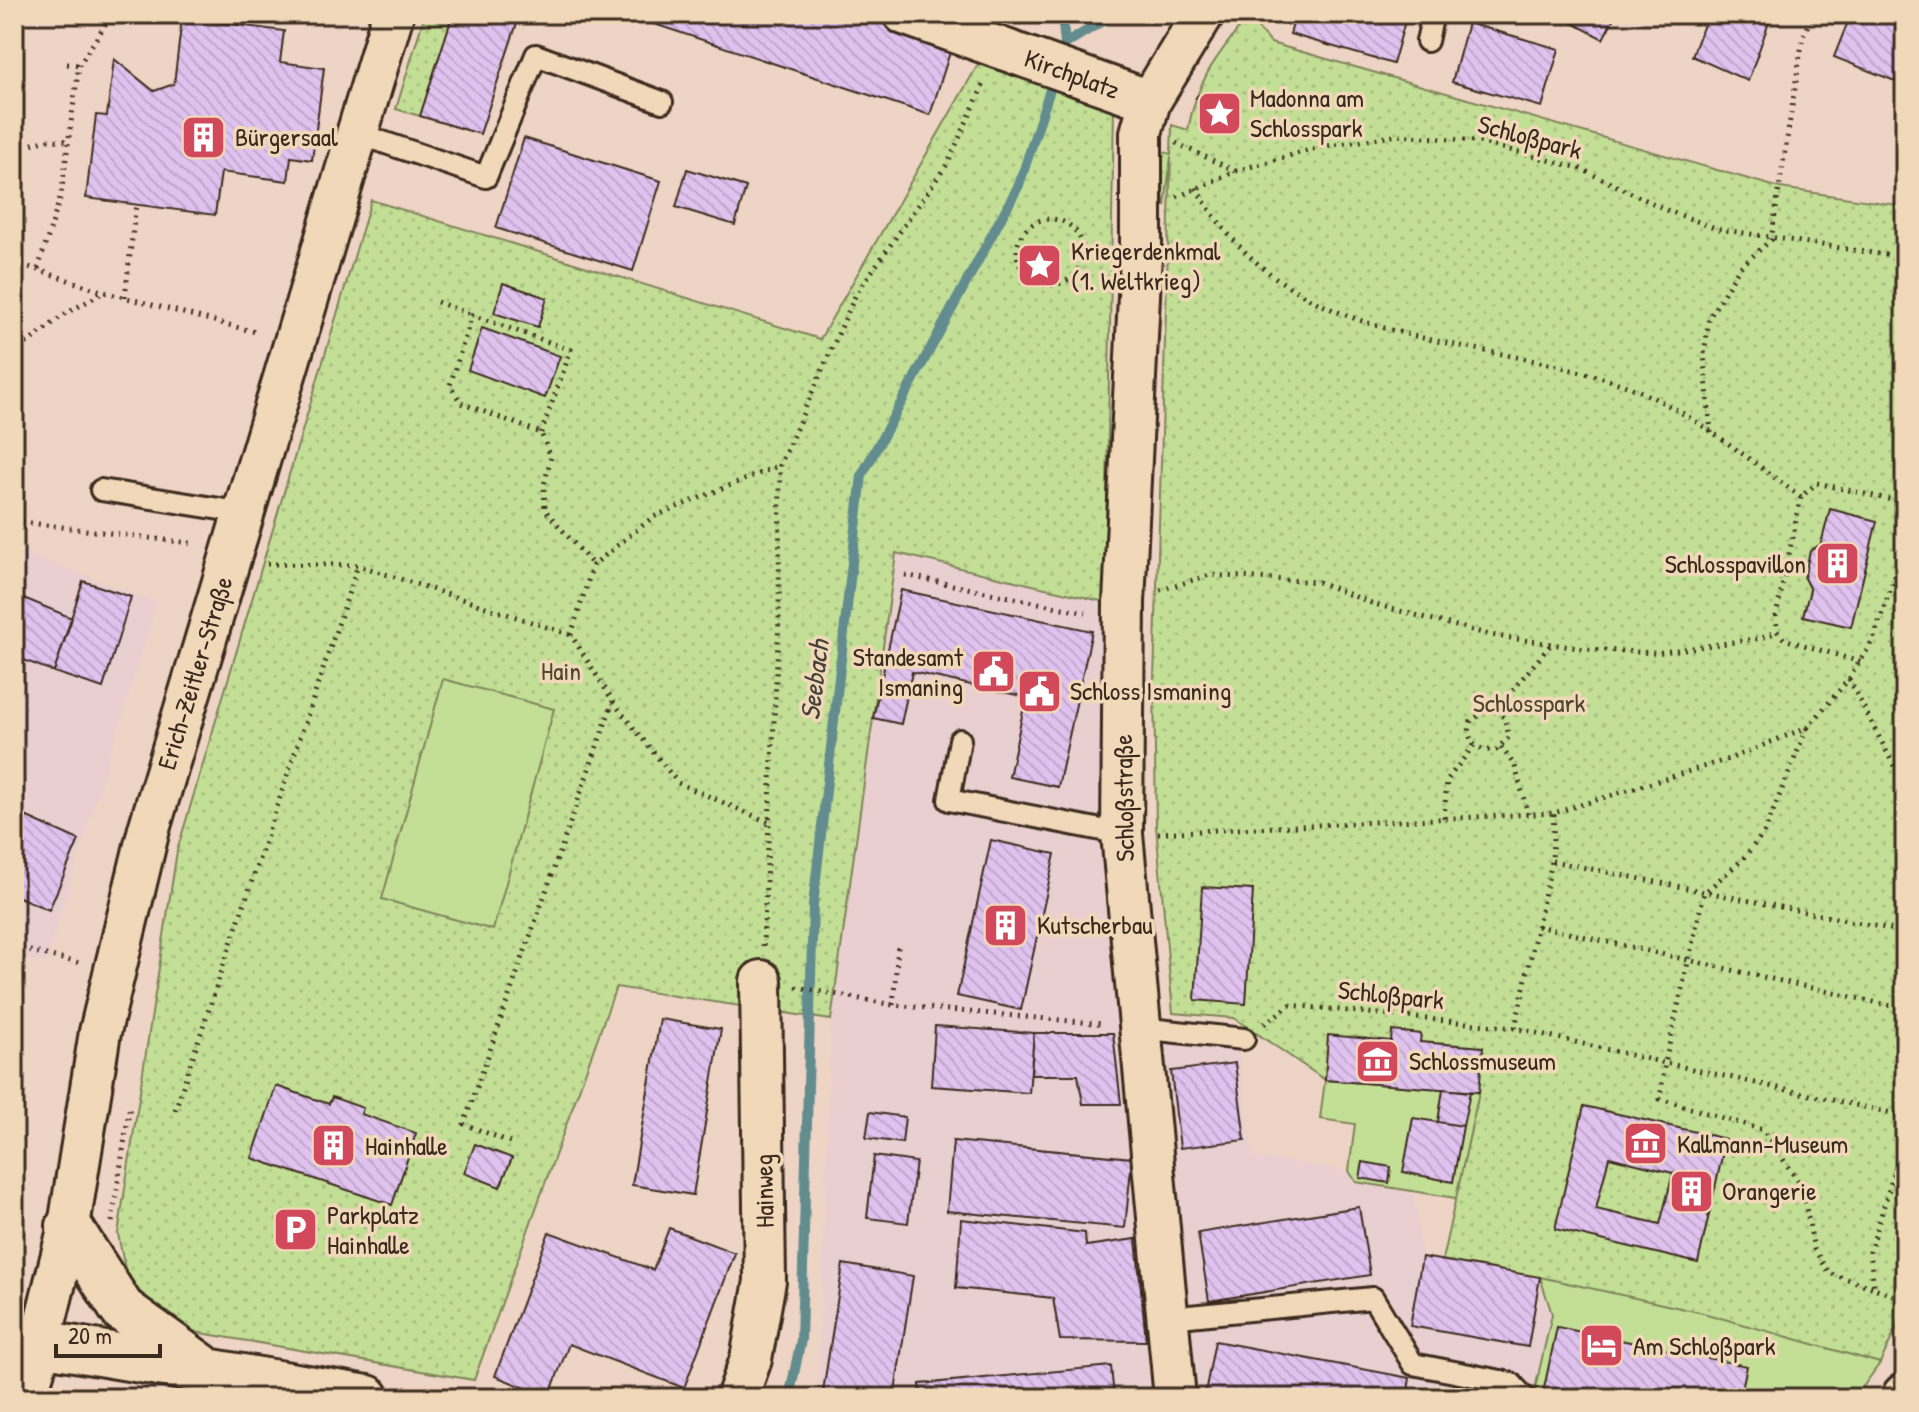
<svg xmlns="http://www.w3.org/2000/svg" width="1919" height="1412" viewBox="0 0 1919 1412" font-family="'Patrick Hand',sans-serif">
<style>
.built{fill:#eacfd1}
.grass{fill:url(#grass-dots);stroke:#7f845a;stroke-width:2}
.garden{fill:#c3df96;stroke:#7f845a;stroke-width:2}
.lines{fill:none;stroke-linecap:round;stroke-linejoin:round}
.stream{stroke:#638c8f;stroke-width:10}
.building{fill:url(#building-back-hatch);stroke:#3b2a1e;stroke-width:2;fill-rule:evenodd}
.service-casing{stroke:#3b2a1e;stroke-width:26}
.minor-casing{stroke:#3b2a1e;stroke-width:46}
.secondary-casing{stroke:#3b2a1e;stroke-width:50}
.path{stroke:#3b2a1e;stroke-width:5;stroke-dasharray:2 6;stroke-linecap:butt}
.service{stroke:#f1d8b9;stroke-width:20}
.minor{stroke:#f1d8b9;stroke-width:40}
.secondary{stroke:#f1d8b9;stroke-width:44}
.labels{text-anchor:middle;stroke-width:7;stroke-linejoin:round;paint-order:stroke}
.street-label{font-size:26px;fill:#3b2a1e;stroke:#f1d8b9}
.poi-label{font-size:26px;fill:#3b2a1e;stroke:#f1d8b9;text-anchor:start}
.park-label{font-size:26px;fill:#4f4530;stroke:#f1d8b9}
.water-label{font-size:28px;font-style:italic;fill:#45423a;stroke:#f1d8b9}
</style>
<defs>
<pattern id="grass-dots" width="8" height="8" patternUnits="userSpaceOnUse" patternTransform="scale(2)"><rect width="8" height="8" fill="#c3df96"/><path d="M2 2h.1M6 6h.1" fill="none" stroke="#a8c081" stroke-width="1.8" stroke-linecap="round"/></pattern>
<pattern id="building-back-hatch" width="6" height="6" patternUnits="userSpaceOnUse" patternTransform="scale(2)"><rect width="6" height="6" fill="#e0c2ef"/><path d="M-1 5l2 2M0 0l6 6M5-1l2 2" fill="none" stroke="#c1a7cc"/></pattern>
</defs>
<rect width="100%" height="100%" fill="#eed4c4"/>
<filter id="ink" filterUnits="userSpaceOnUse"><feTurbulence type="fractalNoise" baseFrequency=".0125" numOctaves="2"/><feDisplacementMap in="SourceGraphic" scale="16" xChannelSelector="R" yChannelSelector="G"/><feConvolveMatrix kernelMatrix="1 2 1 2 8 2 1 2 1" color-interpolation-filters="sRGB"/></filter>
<g filter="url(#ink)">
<path class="built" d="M 14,547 L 157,603 L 45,964 L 14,957 Z
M 896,553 L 1105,602 L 1117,1022 L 1234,1023 L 1253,1156 L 1349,1171 L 1356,1182 L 1414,1194 L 1422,1257 L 1540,1277 L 1703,1313 L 1756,1398 L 818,1398 L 831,1020 Z"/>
<path class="grass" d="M 425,14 L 453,14 L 420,116 L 396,109 Z
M 1248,17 L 1271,43 L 1780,188 L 1905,206 L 1905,1310 L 1880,1363 C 1735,1322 1590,1286 1442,1260 L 1479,1093 L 1325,1080 L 1234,1018 L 1173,1013 L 1156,826 L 1154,679 L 1171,156 L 1165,207 L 1156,150 L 1171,154 L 1172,125 L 1188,130 C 1197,79 1217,56 1248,17 Z
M 979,63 L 1114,108 L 1105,602 L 896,553 L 831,1020 L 616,987 L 474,1380 L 189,1331 L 142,1297 L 125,1269 L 118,1234 L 177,851 L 371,200 L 820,339 Z"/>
<path class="garden" d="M 443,679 L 554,709 L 493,930 L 382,899 Z
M 1325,1080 L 1479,1092 L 1456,1198 L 1356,1182 L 1349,1171 L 1355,1124 L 1320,1119 Z
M 1540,1277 L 1703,1313 L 1880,1363 L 1855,1398 L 1533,1398 L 1552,1314 Z"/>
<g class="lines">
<path class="stream" d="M 1065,44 L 1114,14
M 1060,59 L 1065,44 L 1062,14
M 789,1398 L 801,1340 L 813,905 L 862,475 L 1019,185 L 1055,74"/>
</g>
<path class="building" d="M 453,14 L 520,14 L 480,134 L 420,116 Z
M 624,14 L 853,14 L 952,46 L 930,115 Z
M 1296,14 L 1407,14 L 1393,64 L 1290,34 Z
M 1556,14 L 1616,14 L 1603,39 Z
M 1708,14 L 1772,14 L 1748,81 L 1692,56 Z
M 1851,14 L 1905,14 L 1905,85 L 1834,57 Z
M 182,18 L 284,31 L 280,62 L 324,68 L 312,160 L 291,157 L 288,181 L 221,172 L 215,215 L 86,198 L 96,115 L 107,116 L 114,59 L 154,91 L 174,84 Z
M 1468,23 L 1559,49 L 1542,107 L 1452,82 Z
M 524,138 L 661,181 L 633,271 L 496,228 Z
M 687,169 L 746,187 L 735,225 L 676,207 Z
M 503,283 L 547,298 L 538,327 L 494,313 Z
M 482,328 L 560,356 L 545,398 L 468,370 Z
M 1830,509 L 1877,521 L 1851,627 L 1803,616 L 1810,590 L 1804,578 L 1810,551 L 1821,544 Z
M 83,581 L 131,597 L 103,688 L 54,672 Z
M 901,590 L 1092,631 L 1058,787 L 1009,777 L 1026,697 L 912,672 L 901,724 L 873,718 Z
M 14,594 L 72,618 L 54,672 L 14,656 Z
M 14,811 L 79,840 L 49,910 L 14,895 Z
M 991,840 L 1055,854 L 1021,1010 L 957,996 Z
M 1202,887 L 1253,890 L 1246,1004 L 1195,1000 Z
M 660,1019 L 721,1029 L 693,1195 L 632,1185 Z
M 935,1026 L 1034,1033 L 1029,1093 L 931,1086 Z
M 1392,1031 L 1421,1034 L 1420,1042 L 1483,1047 L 1479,1092 L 1325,1080 L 1328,1035 L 1391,1041 Z
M 1034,1033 L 1113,1033 L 1121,1104 L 1083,1104 L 1078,1075 L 1031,1075 Z
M 1235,1063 L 1245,1140 L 1180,1148 L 1171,1071 Z
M 276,1086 L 329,1104 L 332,1097 L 363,1108 L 361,1114 L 416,1133 L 392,1205 L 252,1158 Z
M 1443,1089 L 1470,1092 L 1463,1126 L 1438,1122 Z
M 1584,1106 L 1726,1139 L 1698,1263 L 1555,1229 ZM 1609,1157 L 1673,1173 L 1660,1224 L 1596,1209 Z
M 870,1112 L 905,1117 L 902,1143 L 866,1138 Z
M 1413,1118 L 1463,1126 L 1453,1182 L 1403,1172 Z
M 953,1141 L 1132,1158 L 1125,1228 L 947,1211 Z
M 475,1144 L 512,1158 L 500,1187 L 464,1173 Z
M 874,1156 L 916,1162 L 908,1223 L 867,1218 Z
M 1363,1162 L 1391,1167 L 1389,1183 L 1360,1178 Z
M 1359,1207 L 1370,1275 L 1209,1301 L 1198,1233 Z
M 961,1219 L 1085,1233 L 1086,1246 L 1136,1239 L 1146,1341 L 1060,1340 L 1053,1298 L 956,1288 Z
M 669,1228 L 735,1253 L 684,1388 L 569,1344 L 549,1397 L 495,1376 L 549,1232 L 653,1270 Z
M 1422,1257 L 1540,1277 L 1528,1347 L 1410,1326 Z
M 843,1264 L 913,1276 L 894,1398 L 822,1398 Z
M 1557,1327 L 1747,1366 L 1740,1398 L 1542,1398 Z
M 1215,1341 L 1410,1378 L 1407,1398 L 1204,1398 Z
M 1111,1366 L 1114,1398 L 921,1398 L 920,1384 Z"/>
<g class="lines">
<defs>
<path id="service" d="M 1427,41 L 1433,14
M 359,134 L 486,177 L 536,55 L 662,102
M 101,490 L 245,513
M 960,740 L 949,800 L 1122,834
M 1139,1028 L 1244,1039
M 1169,1318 L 1373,1298 L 1413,1364 L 1511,1383 L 1525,1398"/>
<path id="minor" d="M 904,14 L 1150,101
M 14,1336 L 40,1343 L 69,1226 L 100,1032 L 149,829 L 393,14
M 737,1398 L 751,1359 L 765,1281 L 761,981
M 1175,1398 L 1122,834 L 1124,602 L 1141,255 L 1141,133 L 1150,101 L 1203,14"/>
<path id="secondary" d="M 69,1226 L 122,1309 L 201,1366
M 23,1398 L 40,1343 L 367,1398
M 1904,1398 L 1905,1396"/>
</defs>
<use href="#service" class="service-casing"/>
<use href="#minor" class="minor-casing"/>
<use href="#secondary" class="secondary-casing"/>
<path class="path" d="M 166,14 L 176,14
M 67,64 L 79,65
M 1196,96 L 1210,108
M1209 113a10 10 0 1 1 20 0a10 10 0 1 1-20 0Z
M 1176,143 L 1235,171
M 32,144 L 49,140 L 68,141
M 1196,188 C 1293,355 1463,330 1621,384 C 1687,407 1745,457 1801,497
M 1177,197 L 1236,171 L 1320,147 L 1399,135 L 1475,141 L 1579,168 L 1669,211 L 1718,229 L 1905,258
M1017 252a33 33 0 1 1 66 0a33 33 0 1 1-66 0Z
M 1084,252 L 1104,253
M 14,262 L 104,292 L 259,333
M 38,269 L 61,195 L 79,65 L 112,14
M 14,295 L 26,344 L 14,362
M 125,297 L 136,204
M 437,302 L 472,315
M 26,344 L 65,314 L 104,292
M 541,433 L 571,350 L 472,315 L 450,385 L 461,403 L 541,433 L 551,457 L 544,485 L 545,510 L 593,565
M 1711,433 L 1704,355 L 1709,318 L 1739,268 L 1771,240 L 1803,37 L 1813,14
M 14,521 L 196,544
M 267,564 L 358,565 L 571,635
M 905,575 L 1086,613
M 1160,590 L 1210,575 L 1318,582 L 1374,604 L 1490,635 L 1585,649 L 1656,653 L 1762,638 L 1777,631
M 1860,662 L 1784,639 L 1777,631 L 1776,616 L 1801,497 L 1817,483 L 1905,503
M 1849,679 L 1905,787
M 613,702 L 678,783 L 768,822
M 1495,711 L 1504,717 L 1509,737 L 1496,750 C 1476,752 1465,741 1471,721 L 1485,711 L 1495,711 L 1552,643
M 1807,728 L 1765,831 L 1742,860 L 1704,893 L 1665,1063 L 1905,1116
M 1501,747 L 1515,766 L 1528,814
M 1444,818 L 1447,780 L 1474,745
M 1158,833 L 1554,813 L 1732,758 L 1808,727 L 1849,679 L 1873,640 L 1905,546
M 1552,861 L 1905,932
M 1537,926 L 1905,1009
M 763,946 L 779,619 L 780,465 L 856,294 L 948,163 L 985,81
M 14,947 L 79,963
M 796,987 L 893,1005 L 1104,1024
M 893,1005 L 898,947
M 1264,1024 L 1290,1005 L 1515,1028 L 1665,1063 L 1660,1099 L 1763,1130 L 1802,1187 L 1814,1249 L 1829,1273 L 1874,1288
M 1515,1028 L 1552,861 L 1554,813
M 175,1110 L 358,565
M 1905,1136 L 1870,1252 L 1874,1288 L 1905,1300
M 510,1142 L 464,1124 L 613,701 L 571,635 L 593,565 L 653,517 L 780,465
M 112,1222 L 130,1105"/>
<use href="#service" class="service"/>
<use href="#minor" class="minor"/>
<use href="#secondary" class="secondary"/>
</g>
</g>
<defs>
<symbol id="sight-square" viewBox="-11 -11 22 22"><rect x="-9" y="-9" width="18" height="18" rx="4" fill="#d1495b" stroke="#f1d8b9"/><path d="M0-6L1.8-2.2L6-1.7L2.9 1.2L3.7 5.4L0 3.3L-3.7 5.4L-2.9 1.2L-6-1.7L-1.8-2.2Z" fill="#fff"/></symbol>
<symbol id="building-square" viewBox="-11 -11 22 22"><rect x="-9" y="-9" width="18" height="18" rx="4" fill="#d1495b" stroke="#f1d8b9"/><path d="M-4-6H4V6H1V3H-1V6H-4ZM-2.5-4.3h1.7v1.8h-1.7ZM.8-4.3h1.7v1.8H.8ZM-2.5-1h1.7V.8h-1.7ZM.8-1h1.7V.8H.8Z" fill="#fff"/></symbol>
<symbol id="civic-square" viewBox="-11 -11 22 22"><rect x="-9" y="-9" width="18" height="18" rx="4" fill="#d1495b" stroke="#f1d8b9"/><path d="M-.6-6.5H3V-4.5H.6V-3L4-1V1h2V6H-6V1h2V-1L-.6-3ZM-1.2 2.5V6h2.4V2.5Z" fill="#fff"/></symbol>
<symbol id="museum-square" viewBox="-11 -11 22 22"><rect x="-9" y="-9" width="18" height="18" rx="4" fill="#d1495b" stroke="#f1d8b9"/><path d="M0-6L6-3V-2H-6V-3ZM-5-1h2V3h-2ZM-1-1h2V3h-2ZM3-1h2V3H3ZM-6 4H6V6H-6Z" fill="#fff"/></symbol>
<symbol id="parking-square" viewBox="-11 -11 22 22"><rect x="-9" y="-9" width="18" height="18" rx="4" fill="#d1495b" stroke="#f1d8b9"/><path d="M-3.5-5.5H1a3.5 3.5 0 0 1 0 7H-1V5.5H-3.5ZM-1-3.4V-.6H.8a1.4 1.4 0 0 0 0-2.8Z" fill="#fff"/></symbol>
<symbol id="hotel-square" viewBox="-11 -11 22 22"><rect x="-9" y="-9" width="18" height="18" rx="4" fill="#d1495b" stroke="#f1d8b9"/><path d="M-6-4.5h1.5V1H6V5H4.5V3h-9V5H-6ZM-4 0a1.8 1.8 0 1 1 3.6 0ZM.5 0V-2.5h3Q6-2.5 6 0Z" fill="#fff"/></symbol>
</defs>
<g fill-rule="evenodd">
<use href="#sight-square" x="1194" y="88" width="51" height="51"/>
<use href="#building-square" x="178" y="112" width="51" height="51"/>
<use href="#sight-square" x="1014" y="240" width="51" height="51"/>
<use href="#building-square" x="1812" y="538" width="51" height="51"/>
<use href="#civic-square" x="968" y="646" width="51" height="51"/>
<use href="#civic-square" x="1014" y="666" width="51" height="51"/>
<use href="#building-square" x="980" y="900" width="51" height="51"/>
<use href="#museum-square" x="1352" y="1036" width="51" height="51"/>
<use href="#museum-square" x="1620" y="1118" width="51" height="51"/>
<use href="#building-square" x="308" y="1120" width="51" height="51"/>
<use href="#building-square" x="1666" y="1166" width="51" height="51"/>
<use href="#parking-square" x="270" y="1204" width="51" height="51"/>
<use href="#hotel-square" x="1576" y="1320" width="51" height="51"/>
</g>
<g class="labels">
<g class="street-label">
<text transform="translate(1072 74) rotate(20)" y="9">Kirchplatz</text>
<text transform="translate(1530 137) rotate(15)" y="9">Schloßpark</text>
<text transform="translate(195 673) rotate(-73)" y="9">Erich-Zeitler-Straße</text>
<text transform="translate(1124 798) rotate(-91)" y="9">Schloßstraße</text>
<text transform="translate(1391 995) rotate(6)" y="9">Schloßpark</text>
<text transform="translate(764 1191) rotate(-91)" y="9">Hainweg</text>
</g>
<g class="poi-label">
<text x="1250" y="107">Madonna am<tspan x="1250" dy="30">Schlosspark</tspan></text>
<text x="235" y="146">Bürgersaal</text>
<text x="1071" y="260">Kriegerdenkmal<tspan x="1071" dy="30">(1. Weltkrieg)</tspan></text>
<text x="1806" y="573" text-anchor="end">Schlosspavillon</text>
<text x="963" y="666" text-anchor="end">Standesamt<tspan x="963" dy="30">Ismaning</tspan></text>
<text x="1070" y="700">Schloss Ismaning</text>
<text x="1037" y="934">Kutscherbau</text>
<text x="1409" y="1070">Schlossmuseum</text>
<text x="1677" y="1153">Kallmann-Museum</text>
<text x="365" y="1155">Hainhalle</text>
<text x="1722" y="1200">Orangerie</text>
<text x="327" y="1224">Parkplatz<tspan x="327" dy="30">Hainhalle</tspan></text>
<text x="1633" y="1355">Am Schloßpark</text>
</g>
<g class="park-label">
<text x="561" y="680">Hain</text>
<text x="1529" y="712">Schlosspark</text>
</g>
<g class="water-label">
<text transform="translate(814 680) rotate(-83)" y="10">Seebach</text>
</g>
</g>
<rect width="1919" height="1412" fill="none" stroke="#f1d8b9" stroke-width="48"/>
<rect x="24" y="24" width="1871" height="1364" fill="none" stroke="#3b2a1e" stroke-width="3" filter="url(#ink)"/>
<path d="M56 1344v12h104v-12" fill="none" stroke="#3b2a1e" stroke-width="4"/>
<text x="68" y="1344" font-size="24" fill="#3b2a1e" stroke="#f1d8b9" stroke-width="6" paint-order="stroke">20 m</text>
</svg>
